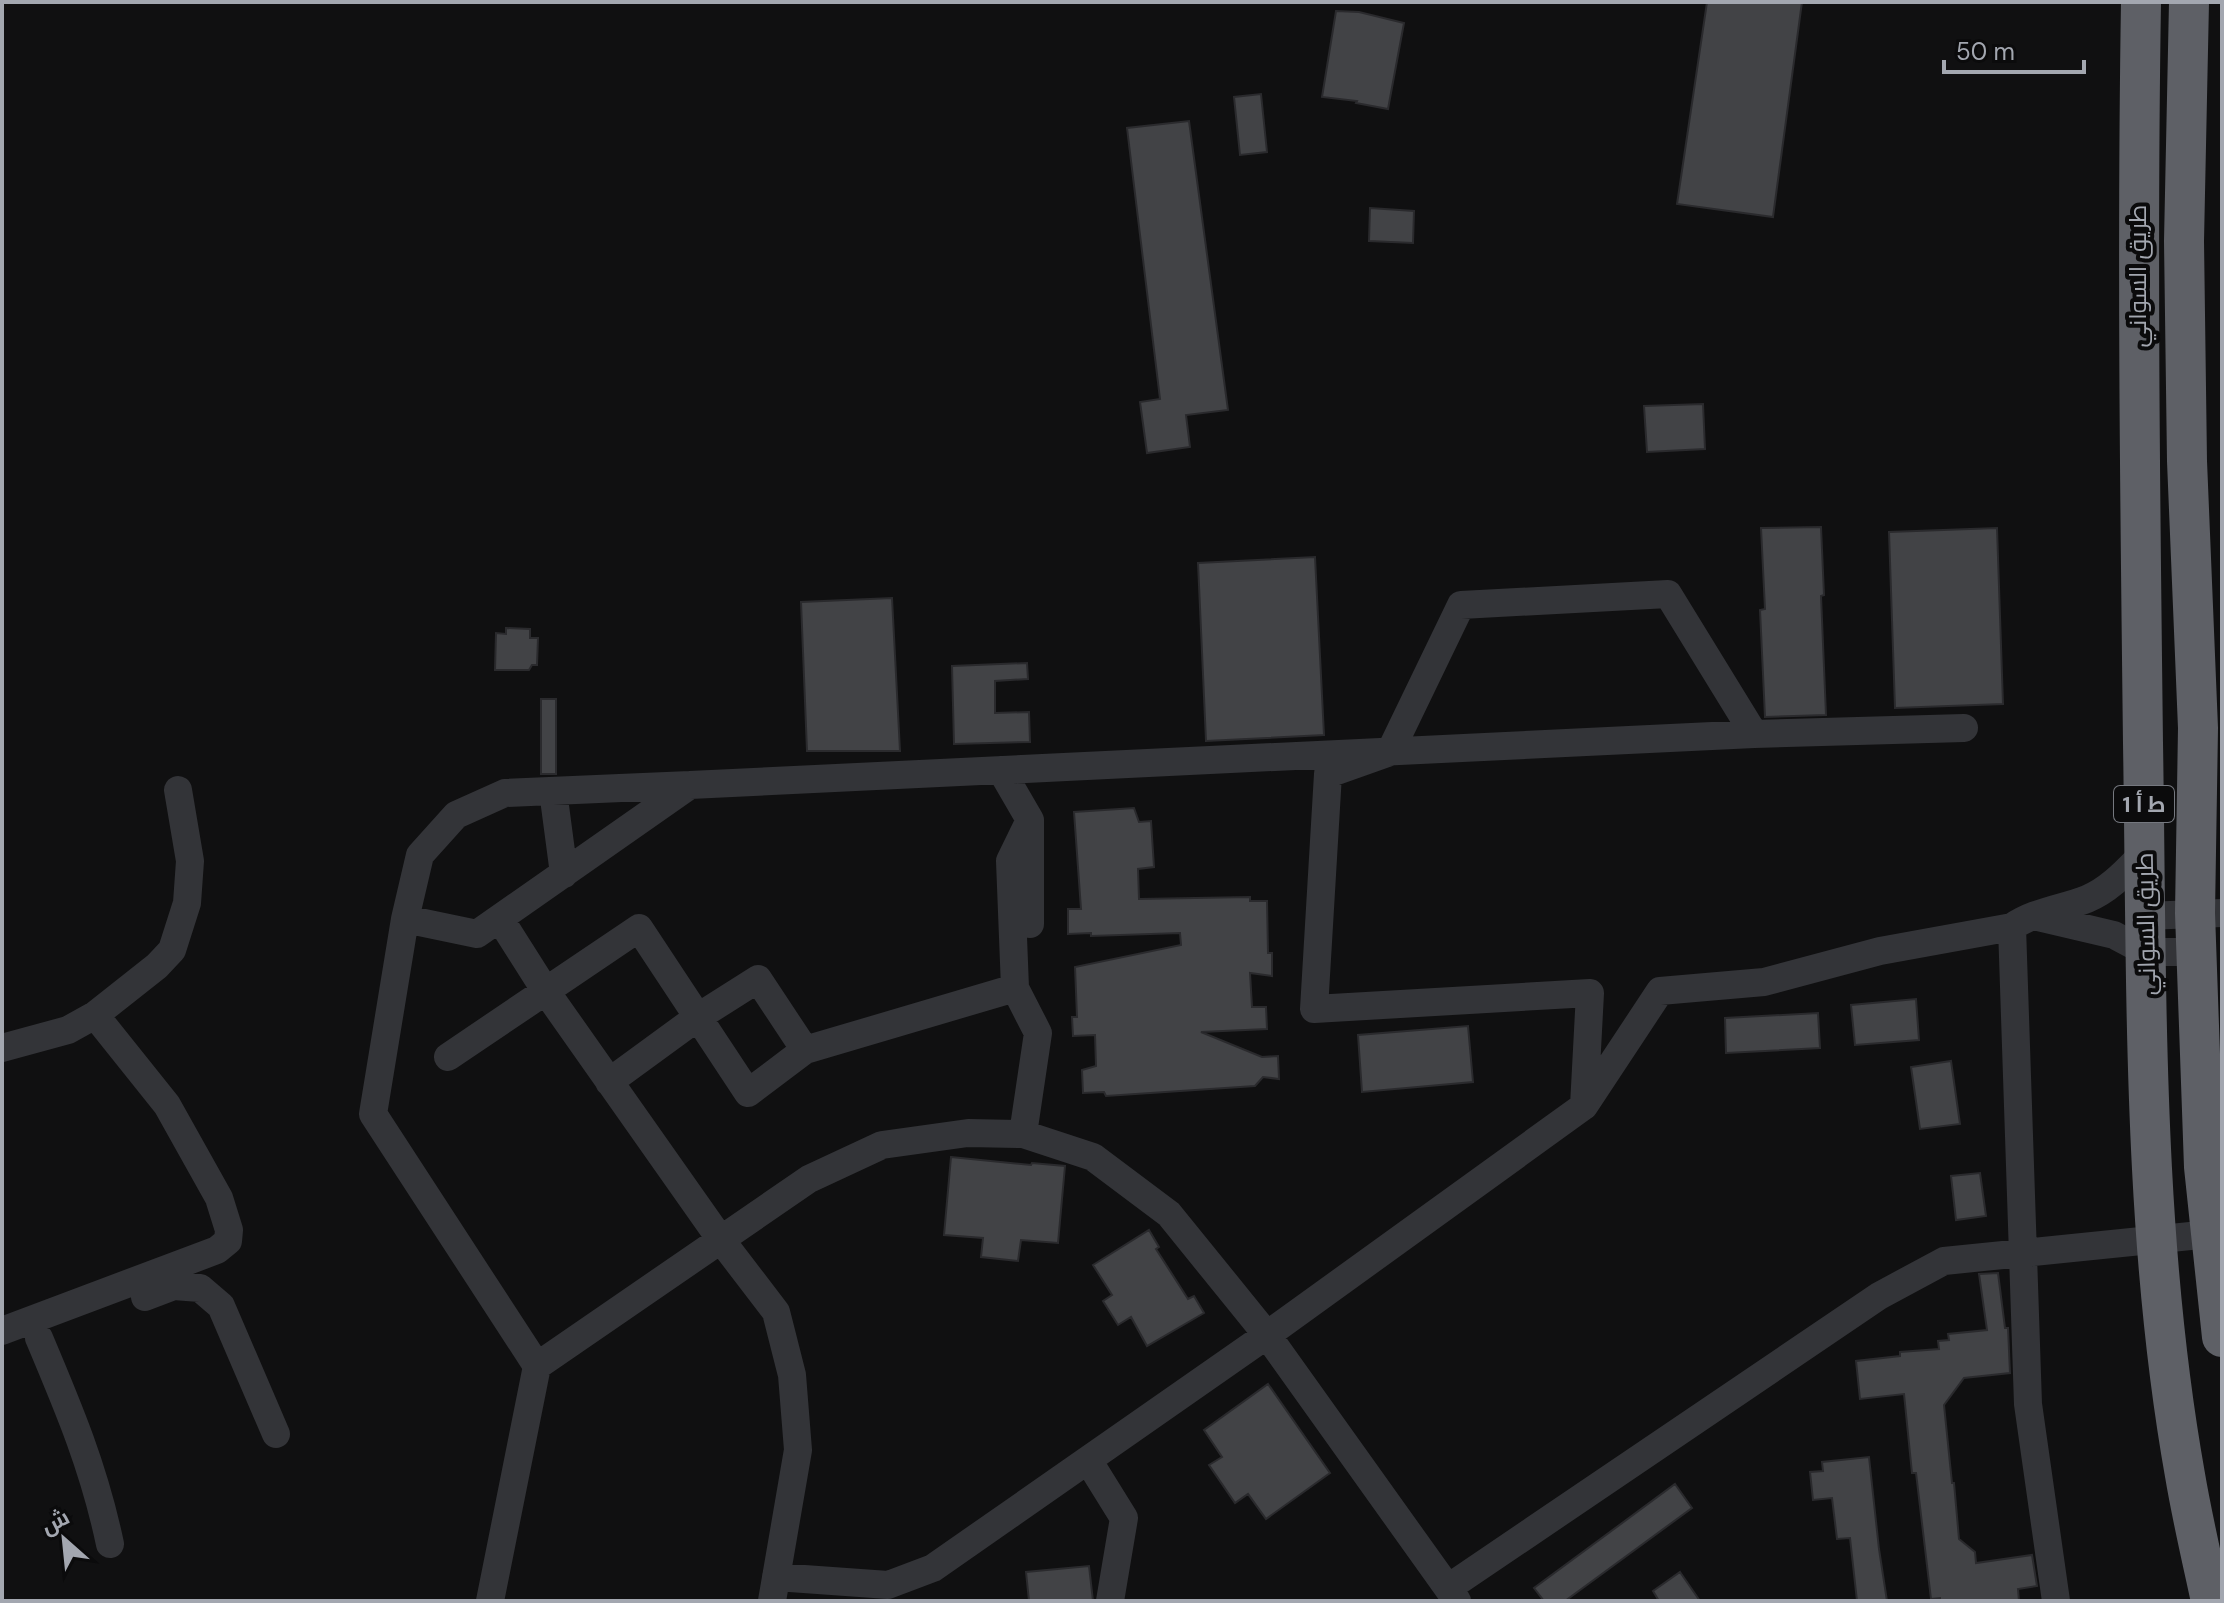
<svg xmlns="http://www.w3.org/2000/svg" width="2224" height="1603" viewBox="0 0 2224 1603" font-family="'DM Sans',Cairo,sans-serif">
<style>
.building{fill:#424346;stroke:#2a2a2d;stroke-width:2}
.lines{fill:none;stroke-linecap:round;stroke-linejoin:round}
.minor{stroke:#333438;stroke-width:28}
.highway{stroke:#5e6066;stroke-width:40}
.labels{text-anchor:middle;stroke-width:8;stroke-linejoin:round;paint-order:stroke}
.shield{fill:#0b0b0c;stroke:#75787f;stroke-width:2}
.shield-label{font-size:22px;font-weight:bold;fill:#a3a7b0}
.street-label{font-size:24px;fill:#a3a7b0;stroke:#0b0b0c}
</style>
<rect width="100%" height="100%" fill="#101011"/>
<path class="building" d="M 1707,2 L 1802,2 L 1773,217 L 1677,204 Z
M 1336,11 L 1359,12 L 1404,23 L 1388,109 L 1356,103 L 1357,101 L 1322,97 Z
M 1261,94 L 1267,152 L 1240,155 L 1234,97 Z
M 1189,121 L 1228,410 L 1186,415 L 1190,447 L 1147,453 L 1140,402 L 1160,399 L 1127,128 Z
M 1370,208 L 1414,211 L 1413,243 L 1369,241 Z
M 1703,404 L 1705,449 L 1647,452 L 1644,406 Z
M 1821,527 L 1824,595 L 1821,596 L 1826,715 L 1765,717 L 1760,610 L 1765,609 L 1761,528 Z
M 1997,528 L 2003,704 L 1895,708 L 1889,532 Z
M 1315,557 L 1324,735 L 1206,741 L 1198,563 Z
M 892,598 L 900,751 L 807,751 L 801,602 Z
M 506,628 L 530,629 L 530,638 L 538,638 L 537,665 L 532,665 L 529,670 L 495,670 L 496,633 L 506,634 Z
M 1027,663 L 1028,679 L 995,681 L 995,713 L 1029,712 L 1030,742 L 954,744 L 952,666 Z
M 541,699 L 556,699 L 556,774 L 541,774 Z
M 1134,808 L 1139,822 L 1151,821 L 1154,867 L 1138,869 L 1139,899 L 1250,897 L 1250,901 L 1267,901 L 1268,953 L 1272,953 L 1272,976 L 1250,973 L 1252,1007 L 1266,1007 L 1267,1029 L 1201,1032 L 1262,1057 L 1278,1056 L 1279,1079 L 1263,1077 L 1255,1086 L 1106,1096 L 1104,1092 L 1083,1093 L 1082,1070 L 1096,1066 L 1095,1035 L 1073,1036 L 1072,1017 L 1077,1017 L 1075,967 L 1181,945 L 1180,933 L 1091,936 L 1091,933 L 1068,934 L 1068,909 L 1081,909 L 1074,812 Z
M 1916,999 L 1919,1040 L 1855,1045 L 1851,1005 Z
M 1818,1013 L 1820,1048 L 1726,1053 L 1725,1018 Z
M 1468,1026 L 1473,1082 L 1362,1092 L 1358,1035 Z
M 1951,1061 L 1960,1124 L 1920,1129 L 1911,1067 Z
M 951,1157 L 1031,1165 L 1032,1163 L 1065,1166 L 1058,1243 L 1021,1240 L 1018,1261 L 981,1257 L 983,1238 L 944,1235 Z
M 1980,1173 L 1986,1216 L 1956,1220 L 1951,1176 Z
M 1149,1230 L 1159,1247 L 1156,1249 L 1188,1299 L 1194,1296 L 1204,1313 L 1147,1346 L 1131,1317 L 1118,1325 L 1103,1301 L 1112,1295 L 1093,1265 Z
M 1998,1273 L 2005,1328 L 2008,1328 L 2010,1373 L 1964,1378 L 1944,1405 L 1952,1483 L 1954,1483 L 1959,1539 L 1975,1552 L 1976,1563 L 2032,1555 L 2037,1586 L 2018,1589 L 2019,1601 L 1940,1601 L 1940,1598 L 1931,1599 L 1916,1473 L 1912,1473 L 1904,1394 L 1860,1399 L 1856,1361 L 1900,1356 L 1900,1352 L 1939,1349 L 1938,1341 L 1949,1340 L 1948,1334 L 1987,1330 L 1979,1274 Z
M 1268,1384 L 1330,1473 L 1266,1519 L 1248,1494 L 1235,1503 L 1209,1465 L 1222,1457 L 1204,1430 Z
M 1869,1457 L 1879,1549 L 1887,1601 L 1857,1601 L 1850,1538 L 1837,1539 L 1832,1498 L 1813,1500 L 1810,1472 L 1823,1471 L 1822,1462 Z
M 1675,1484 L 1692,1508 L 1565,1601 L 1544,1601 L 1534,1588 Z
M 1089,1566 L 1093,1601 L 1029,1601 L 1026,1572 Z
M 1680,1572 L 1700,1601 L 1659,1601 L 1653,1591 Z"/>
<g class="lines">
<path class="minor" d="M 1001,770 L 1030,820 L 1030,924
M 553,791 L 564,874
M 2034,916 L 2114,935 L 2146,952 L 2196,952
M 2145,916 L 2222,913
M 405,919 L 477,934 L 690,785 L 1754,734 L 1964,728
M 500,919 L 545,990 L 721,1240 L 776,1312 L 792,1375 L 798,1450 L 772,1601
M 2012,927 L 2028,1404 L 2056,1601
M 2,1048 L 68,1030 L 95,1015 L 157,966 L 172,950 L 187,903 L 190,861 L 178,790
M 448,1057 L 639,928 L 748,1093 L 805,1050 L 1015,988
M 609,1082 L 698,1017 L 758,979 L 805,1050
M 1584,1106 L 1590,993 L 1314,1009 L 1328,774 L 1390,752 L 1461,605 L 1668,594 L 1754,734
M 1023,1134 L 1038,1033 L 1015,988 L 1010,861 L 1030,820
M 145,1297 L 174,1286 L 200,1288 L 221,1306 L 276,1434
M 2,1331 L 217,1250 L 228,1241 L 229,1230 L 219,1198 L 167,1105 L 95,1015
M 39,1338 C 69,1409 94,1468 110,1544
M 537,1366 L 373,1114 L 405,919 L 420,855 L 456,815 L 505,793 L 690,785
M 1088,1460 L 1124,1518 L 1110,1601
M 776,1577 L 888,1585 L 933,1568 L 1267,1335 L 1584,1106 L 1660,991 L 1764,982 L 1880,951 L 2012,927 C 2035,911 2062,909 2087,899 C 2111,889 2128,869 2145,852
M 1448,1588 L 1879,1296 L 1944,1261 L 2210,1234
M 490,1601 L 537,1366 L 809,1179 L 882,1145 L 968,1133 L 1023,1134 L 1093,1157 L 1169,1214 L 1267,1335 L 1457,1601"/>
<path class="highway" d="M 2141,2 C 2137,249 2140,496 2143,743 C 2147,987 2142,1234 2185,1475 C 2192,1517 2202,1559 2211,1601
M 2189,2 L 2184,241 L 2187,461 L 2198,728 L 2195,913 L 2204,1167 L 2222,1337"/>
</g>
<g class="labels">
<rect class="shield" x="2114" y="786" width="60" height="36" rx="6"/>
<g class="shield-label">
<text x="2144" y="812">ط أ 1</text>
</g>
<g class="street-label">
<text transform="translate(2138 276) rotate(-90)" y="8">طريق السواني</text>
<text transform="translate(2146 924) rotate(-91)" y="8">طريق السواني</text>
</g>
</g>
<rect width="2224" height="1603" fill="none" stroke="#a3a7b0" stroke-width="8"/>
<g transform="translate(64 1539) rotate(333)" stroke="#0b0b0c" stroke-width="6" paint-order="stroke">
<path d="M0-6L14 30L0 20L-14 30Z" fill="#a3a7b0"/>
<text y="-12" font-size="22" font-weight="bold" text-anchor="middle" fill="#a3a7b0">ش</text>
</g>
<path d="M1944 60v12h140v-12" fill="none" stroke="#a3a7b0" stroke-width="4"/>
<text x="1956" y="60" font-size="24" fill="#a3a7b0" stroke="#0b0b0c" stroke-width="6" paint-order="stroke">50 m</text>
</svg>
